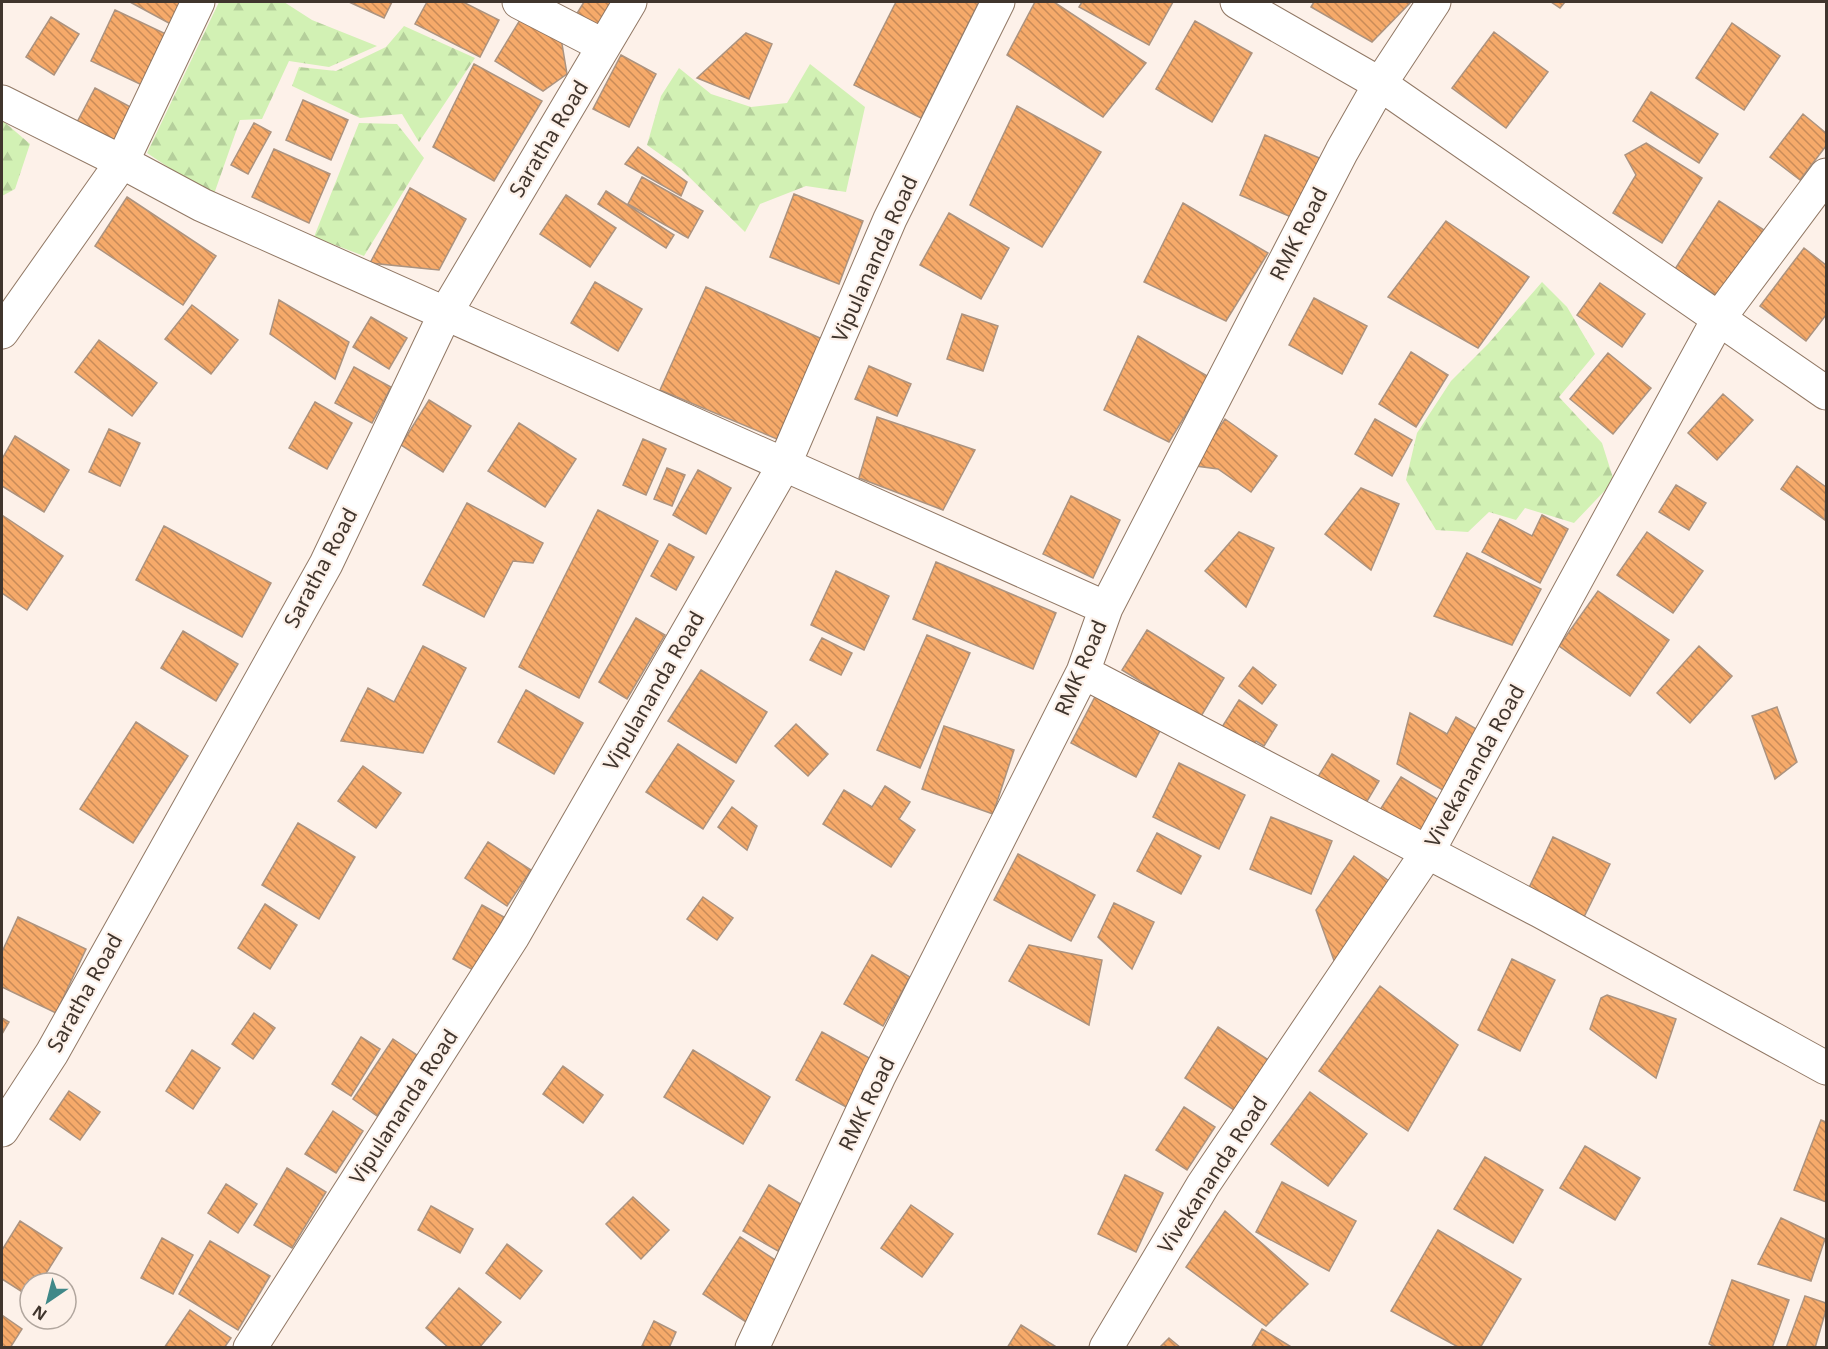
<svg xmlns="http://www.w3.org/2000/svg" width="1828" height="1349" viewBox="0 0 1828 1349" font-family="'Noto Sans',sans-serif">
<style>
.forest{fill:url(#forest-firs)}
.building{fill:url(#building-back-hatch);stroke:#ac937f;stroke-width:1.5}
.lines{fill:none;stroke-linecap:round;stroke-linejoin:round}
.minor-casing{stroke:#917865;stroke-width:35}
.minor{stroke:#fff;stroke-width:33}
.labels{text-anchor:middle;stroke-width:4.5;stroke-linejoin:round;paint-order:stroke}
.street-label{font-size:21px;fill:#40352d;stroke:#fdf1e9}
</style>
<defs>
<pattern id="forest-firs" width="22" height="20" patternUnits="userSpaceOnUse" patternTransform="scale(1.5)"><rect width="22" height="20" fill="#d2f1b4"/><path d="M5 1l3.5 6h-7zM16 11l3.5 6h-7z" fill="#b5cf9b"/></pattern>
<pattern id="building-back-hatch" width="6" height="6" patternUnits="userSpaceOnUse" patternTransform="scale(1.5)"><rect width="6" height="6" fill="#f6aa6a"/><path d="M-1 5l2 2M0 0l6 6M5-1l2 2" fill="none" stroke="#c98b58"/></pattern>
</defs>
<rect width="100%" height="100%" fill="#fdf1e9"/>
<path class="forest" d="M 219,2 L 284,2 L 312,20 L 377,46 L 329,67 L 289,61 L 262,119 L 240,120 L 213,197 L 147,153 Z
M 404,26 L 475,58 L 419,142 L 402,114 L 360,118 L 292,86 L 299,67 L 336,71 L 386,47 Z
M 810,64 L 865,107 L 846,192 L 806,186 L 760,204 L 745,232 L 681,169 L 647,145 L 661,96 L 679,68 L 711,94 L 751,107 L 787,103 Z
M 2,120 L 30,144 L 15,189 L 2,196 Z
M 359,123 L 397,124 L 424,158 L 364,256 L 314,237 Z
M 1542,282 L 1567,307 L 1595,354 L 1559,397 L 1602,443 L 1614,481 L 1574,523 L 1525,508 L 1516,520 L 1489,512 L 1468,532 L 1436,530 L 1406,480 L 1417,433 L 1451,381 L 1488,344 Z"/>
<path class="building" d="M 130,2 L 193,2 L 178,28 Z
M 349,2 L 392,2 L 384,18 Z
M 427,2 L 463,2 L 499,20 L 480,57 L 415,24 Z
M 584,2 L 619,2 L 601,31 L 576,15 Z
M 896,2 L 979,2 L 921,118 L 854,85 Z
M 1035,2 L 1054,2 L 1146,63 L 1103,117 L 1007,55 Z
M 1082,2 L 1173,2 L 1149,45 L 1079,7 Z
M 1314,2 L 1411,2 L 1372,42 L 1311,7 Z
M 1551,2 L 1565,2 L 1560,8 Z
M 115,10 L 166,34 L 142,85 L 91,61 Z
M 523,15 L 561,38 L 567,74 L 543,91 L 495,61 Z
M 51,17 L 79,34 L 54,75 L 26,57 Z
M 1195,21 L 1252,53 L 1212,122 L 1156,89 Z
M 1732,23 L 1780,56 L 1744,110 L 1696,78 Z
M 1494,32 L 1548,72 L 1506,128 L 1452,88 Z
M 746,33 L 772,44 L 749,99 L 697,78 Z
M 621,55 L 656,74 L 629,127 L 593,109 Z
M 474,64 L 542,101 L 494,181 L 433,147 Z
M 95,88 L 138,111 L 118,149 L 75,126 Z
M 1651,92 L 1718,134 L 1699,163 L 1633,121 Z
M 303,100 L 348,120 L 331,160 L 286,140 Z
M 1017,106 L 1101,152 L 1042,247 L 970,205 Z
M 1803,114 L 1826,133 L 1826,146 L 1800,180 L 1770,157 Z
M 254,123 L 271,132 L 248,174 L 231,165 Z
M 1265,135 L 1324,160 L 1298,220 L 1240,195 Z
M 1646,143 L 1702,178 L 1662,243 L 1613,213 L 1636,175 L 1625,155 Z
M 638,147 L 687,182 L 681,196 L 625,164 Z
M 274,149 L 330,174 L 309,223 L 252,197 Z
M 642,177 L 703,211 L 688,238 L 628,204 Z
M 410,188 L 466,219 L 439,270 L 370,263 Z
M 606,191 L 674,235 L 666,248 L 598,204 Z
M 794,194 L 863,221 L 839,284 L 770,257 Z
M 566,195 L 616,228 L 590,267 L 540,234 Z
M 127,197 L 216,256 L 183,305 L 95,246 Z
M 1719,201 L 1764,230 L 1720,298 L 1675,269 Z
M 1183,203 L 1268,253 L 1226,321 L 1144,282 Z
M 949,213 L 1009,248 L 981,299 L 920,265 Z
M 1446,221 L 1529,277 L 1478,348 L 1388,297 Z
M 1804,248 L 1826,265 L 1826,315 L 1806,341 L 1760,306 Z
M 595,282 L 642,309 L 618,351 L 571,323 Z
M 1600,283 L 1645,314 L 1622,347 L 1577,315 Z
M 706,287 L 822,339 L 777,439 L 660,390 Z
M 1314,298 L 1367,326 L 1342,374 L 1289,345 Z
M 279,300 L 349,342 L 335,379 L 270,334 Z
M 192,305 L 238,340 L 211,374 L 165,339 Z
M 962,314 L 998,326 L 983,371 L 947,359 Z
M 371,317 L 407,338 L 389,369 L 353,347 Z
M 1138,336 L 1209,377 L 1169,442 L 1104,410 Z
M 99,340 L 157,383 L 132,416 L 75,372 Z
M 1411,352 L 1448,375 L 1416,427 L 1379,404 Z
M 1608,353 L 1651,388 L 1613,434 L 1570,399 Z
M 869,366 L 911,384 L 897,416 L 855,399 Z
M 354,367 L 391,387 L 372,423 L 335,403 Z
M 1723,394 L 1753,420 L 1717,460 L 1688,433 Z
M 429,400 L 471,426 L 443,472 L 401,445 Z
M 315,402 L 352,423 L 327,469 L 289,448 Z
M 877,417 L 975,450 L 943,510 L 859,478 Z
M 1225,419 L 1277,456 L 1251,492 L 1218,469 L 1196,466 L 1197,460 Z
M 1375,419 L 1412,440 L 1392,476 L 1355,454 Z
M 519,423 L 576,459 L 545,507 L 488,471 Z
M 109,429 L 140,443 L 120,486 L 89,472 Z
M 15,436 L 69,470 L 44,512 L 2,486 L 2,459 Z
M 643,439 L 666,449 L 646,495 L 623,485 Z
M 1797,466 L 1826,487 L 1825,520 L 1781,489 Z
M 667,468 L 685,475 L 672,506 L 654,499 Z
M 698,470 L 731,488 L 706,534 L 673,515 Z
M 1676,485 L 1706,503 L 1689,530 L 1659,512 Z
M 1361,488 L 1399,504 L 1371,570 L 1325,534 Z
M 1071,496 L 1120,520 L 1093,578 L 1043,554 Z
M 467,503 L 543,543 L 533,563 L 513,561 L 484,617 L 423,585 Z
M 598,510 L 658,541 L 579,698 L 519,667 Z
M 2,515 L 63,556 L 27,610 L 2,593 Z
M 1542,515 L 1568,529 L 1540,583 L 1482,552 L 1500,519 L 1532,536 Z
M 164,526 L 271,583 L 242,637 L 136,580 Z
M 1239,532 L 1274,548 L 1246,607 L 1205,571 Z
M 1647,532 L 1703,571 L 1673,613 L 1617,575 Z
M 669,544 L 694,557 L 676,590 L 651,576 Z
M 1467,553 L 1541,589 L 1512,645 L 1434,616 Z
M 936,562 L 1056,613 L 1033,669 L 913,619 Z
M 836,571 L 889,596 L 864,650 L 811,625 Z
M 1598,591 L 1669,640 L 1630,696 L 1559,646 Z
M 636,618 L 665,635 L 627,699 L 599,682 Z
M 1147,630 L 1224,678 L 1200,718 L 1122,670 Z
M 183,631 L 238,664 L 216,701 L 161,668 Z
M 927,635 L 970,653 L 920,768 L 877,750 Z
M 822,638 L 852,653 L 841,675 L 810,660 Z
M 423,646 L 466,668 L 423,753 L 341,741 L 368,688 L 394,702 Z
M 1699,646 L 1732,676 L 1690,723 L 1657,693 Z
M 1253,667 L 1276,685 L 1262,704 L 1239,686 Z
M 701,670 L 767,712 L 736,763 L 668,721 Z
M 526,690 L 583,723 L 554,774 L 498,742 Z
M 1098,691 L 1163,725 L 1136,777 L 1071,743 Z
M 1239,700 L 1277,725 L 1264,746 L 1256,741 L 1248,755 L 1217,735 Z
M 1777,707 L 1797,762 L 1775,779 L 1752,716 Z
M 1410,713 L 1447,734 L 1456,717 L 1478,730 L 1448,793 L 1397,764 Z
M 136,722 L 188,756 L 133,843 L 80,809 Z
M 796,724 L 828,754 L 808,776 L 775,746 Z
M 944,726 L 1014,750 L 993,814 L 922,789 Z
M 678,744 L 734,781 L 703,829 L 646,792 Z
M 1332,754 L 1379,781 L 1363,808 L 1316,780 Z
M 1179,763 L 1245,795 L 1219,849 L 1153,817 Z
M 363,766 L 401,793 L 376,828 L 338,801 Z
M 1401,777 L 1439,800 L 1417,837 L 1378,813 Z
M 885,786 L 910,802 L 899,819 L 915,830 L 891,867 L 823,824 L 844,790 L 872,807 Z
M 732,807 L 757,826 L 747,850 L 718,827 Z
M 1271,817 L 1332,841 L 1311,894 L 1250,869 Z
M 298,823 L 355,857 L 319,919 L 262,885 Z
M 1157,833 L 1201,856 L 1181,894 L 1137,871 Z
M 1553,837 L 1610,864 L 1583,919 L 1527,892 Z
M 488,842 L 531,870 L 507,906 L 465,878 Z
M 1018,854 L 1095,895 L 1071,941 L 994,900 Z
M 1354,856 L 1396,886 L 1337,969 L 1316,910 Z
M 703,897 L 733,918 L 717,940 L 687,919 Z
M 1114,903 L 1154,922 L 1132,969 L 1098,937 Z
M 265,904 L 297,925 L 270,969 L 238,948 Z
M 482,905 L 504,917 L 475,971 L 453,959 Z
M 18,917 L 86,949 L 56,1013 L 2,987 L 2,952 Z
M 1029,945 L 1102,960 L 1089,1025 L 1009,981 Z
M 872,955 L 910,977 L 883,1026 L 844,1004 Z
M 1512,959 L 1555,980 L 1520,1051 L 1478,1030 Z
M 1380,986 L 1458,1045 L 1408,1131 L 1319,1071 Z
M 1607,995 L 1676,1019 L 1656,1078 L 1590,1029 L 1601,998 Z
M 254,1013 L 275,1028 L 253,1059 L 232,1044 Z
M 2,1018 L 9,1022 L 2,1034 Z
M 1218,1027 L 1270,1061 L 1237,1112 L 1185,1078 Z
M 822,1032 L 873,1060 L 848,1108 L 796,1080 Z
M 361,1037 L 380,1049 L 351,1096 L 332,1084 Z
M 393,1039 L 417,1055 L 377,1116 L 353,1099 Z
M 192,1050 L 220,1068 L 193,1109 L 166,1091 Z
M 693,1050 L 770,1097 L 743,1144 L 664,1097 Z
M 563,1066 L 603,1095 L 583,1123 L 543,1094 Z
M 69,1091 L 100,1112 L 80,1140 L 50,1119 Z
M 1310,1092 L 1367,1134 L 1328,1186 L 1271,1144 Z
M 1184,1107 L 1215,1127 L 1187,1170 L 1156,1150 Z
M 333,1111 L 363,1131 L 336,1173 L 305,1154 Z
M 1821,1120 L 1826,1122 L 1826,1202 L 1794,1190 Z
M 1585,1146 L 1640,1178 L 1615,1220 L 1560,1188 Z
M 1485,1157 L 1543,1190 L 1513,1243 L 1454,1209 Z
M 287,1168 L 326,1192 L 292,1248 L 254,1225 Z
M 1125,1175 L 1163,1193 L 1136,1252 L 1098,1234 Z
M 1282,1182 L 1356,1221 L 1329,1271 L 1256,1232 Z
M 226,1184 L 257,1204 L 238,1233 L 208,1213 Z
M 769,1185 L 804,1206 L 778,1251 L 743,1231 Z
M 633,1197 L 669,1230 L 641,1259 L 606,1224 Z
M 911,1205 L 953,1234 L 922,1277 L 881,1248 Z
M 431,1206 L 473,1229 L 460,1253 L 418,1230 Z
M 1225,1211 L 1308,1284 L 1266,1326 L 1186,1267 Z
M 1781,1218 L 1825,1239 L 1811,1281 L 1758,1264 Z
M 20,1221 L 62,1248 L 40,1283 L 30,1283 L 30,1297 L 2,1279 L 2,1250 Z
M 1438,1230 L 1521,1279 L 1480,1348 L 1460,1348 L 1391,1311 Z
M 740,1237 L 783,1265 L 746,1322 L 703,1294 Z
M 162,1238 L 193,1255 L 173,1294 L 141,1278 Z
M 210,1241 L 270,1276 L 238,1330 L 179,1294 Z
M 507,1244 L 542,1271 L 520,1299 L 486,1273 Z
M 1732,1280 L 1789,1300 L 1772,1348 L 1717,1348 L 1709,1344 Z
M 459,1288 L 501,1322 L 479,1348 L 449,1348 L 426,1328 Z
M 1805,1296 L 1826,1303 L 1826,1310 L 1815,1348 L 1786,1348 Z
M 190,1310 L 231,1338 L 224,1348 L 164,1348 Z
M 2,1315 L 22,1329 L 10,1348 L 2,1348 Z
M 654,1321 L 676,1332 L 669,1348 L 641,1348 Z
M 1021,1325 L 1058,1348 L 1007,1348 Z
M 1262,1329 L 1293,1348 L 1251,1348 Z
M 1169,1338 L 1181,1348 L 1159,1348 Z"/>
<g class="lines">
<defs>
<path id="minor" d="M 519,2 L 604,46
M 1237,2 L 1380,84 L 1826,393
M 2,102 L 122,162 L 202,205 L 1106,608
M 2,332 L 122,162 L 198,2
M 1083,672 L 1540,911 L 1826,1068
M 2,1130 L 52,1053 L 326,564 L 445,314 L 630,2
M 250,1348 L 513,936 L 784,465 L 890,219 L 998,2
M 752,1348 L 879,1076 L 1083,672 L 1106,608 L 1342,151 L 1380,84 L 1434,2
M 1106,1348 L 1203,1185 L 1427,853 L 1719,318 L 1826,175"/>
</defs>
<use href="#minor" class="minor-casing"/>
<use href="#minor" class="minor"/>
</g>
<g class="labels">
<g class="street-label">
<text transform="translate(549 139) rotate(-59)" y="7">Saratha Road</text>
<text transform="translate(1299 234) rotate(-63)" y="7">RMK Road</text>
<text transform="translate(875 259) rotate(-66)" y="7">Vipulananda Road</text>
<text transform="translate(321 568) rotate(-62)" y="7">Saratha Road</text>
<text transform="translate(1081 668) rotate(-67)" y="7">RMK Road</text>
<text transform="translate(654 691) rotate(-60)" y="7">Vipulananda Road</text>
<text transform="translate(1475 766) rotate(-61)" y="7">Vivekananda Road</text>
<text transform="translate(85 993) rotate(-61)" y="7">Saratha Road</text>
<text transform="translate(867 1104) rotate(-64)" y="7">RMK Road</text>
<text transform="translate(404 1107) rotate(-57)" y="7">Vipulananda Road</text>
<text transform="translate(1213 1175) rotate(-57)" y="7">Vivekananda Road</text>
</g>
</g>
<rect width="1828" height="1349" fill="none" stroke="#40352d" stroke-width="6"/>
<g transform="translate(48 1301) rotate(215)"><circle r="28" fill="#fdf1e9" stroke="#b1a69e" stroke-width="1.5"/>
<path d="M0-4.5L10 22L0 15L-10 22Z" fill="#408888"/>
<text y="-9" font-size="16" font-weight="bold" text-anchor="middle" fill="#40352d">N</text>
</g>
</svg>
